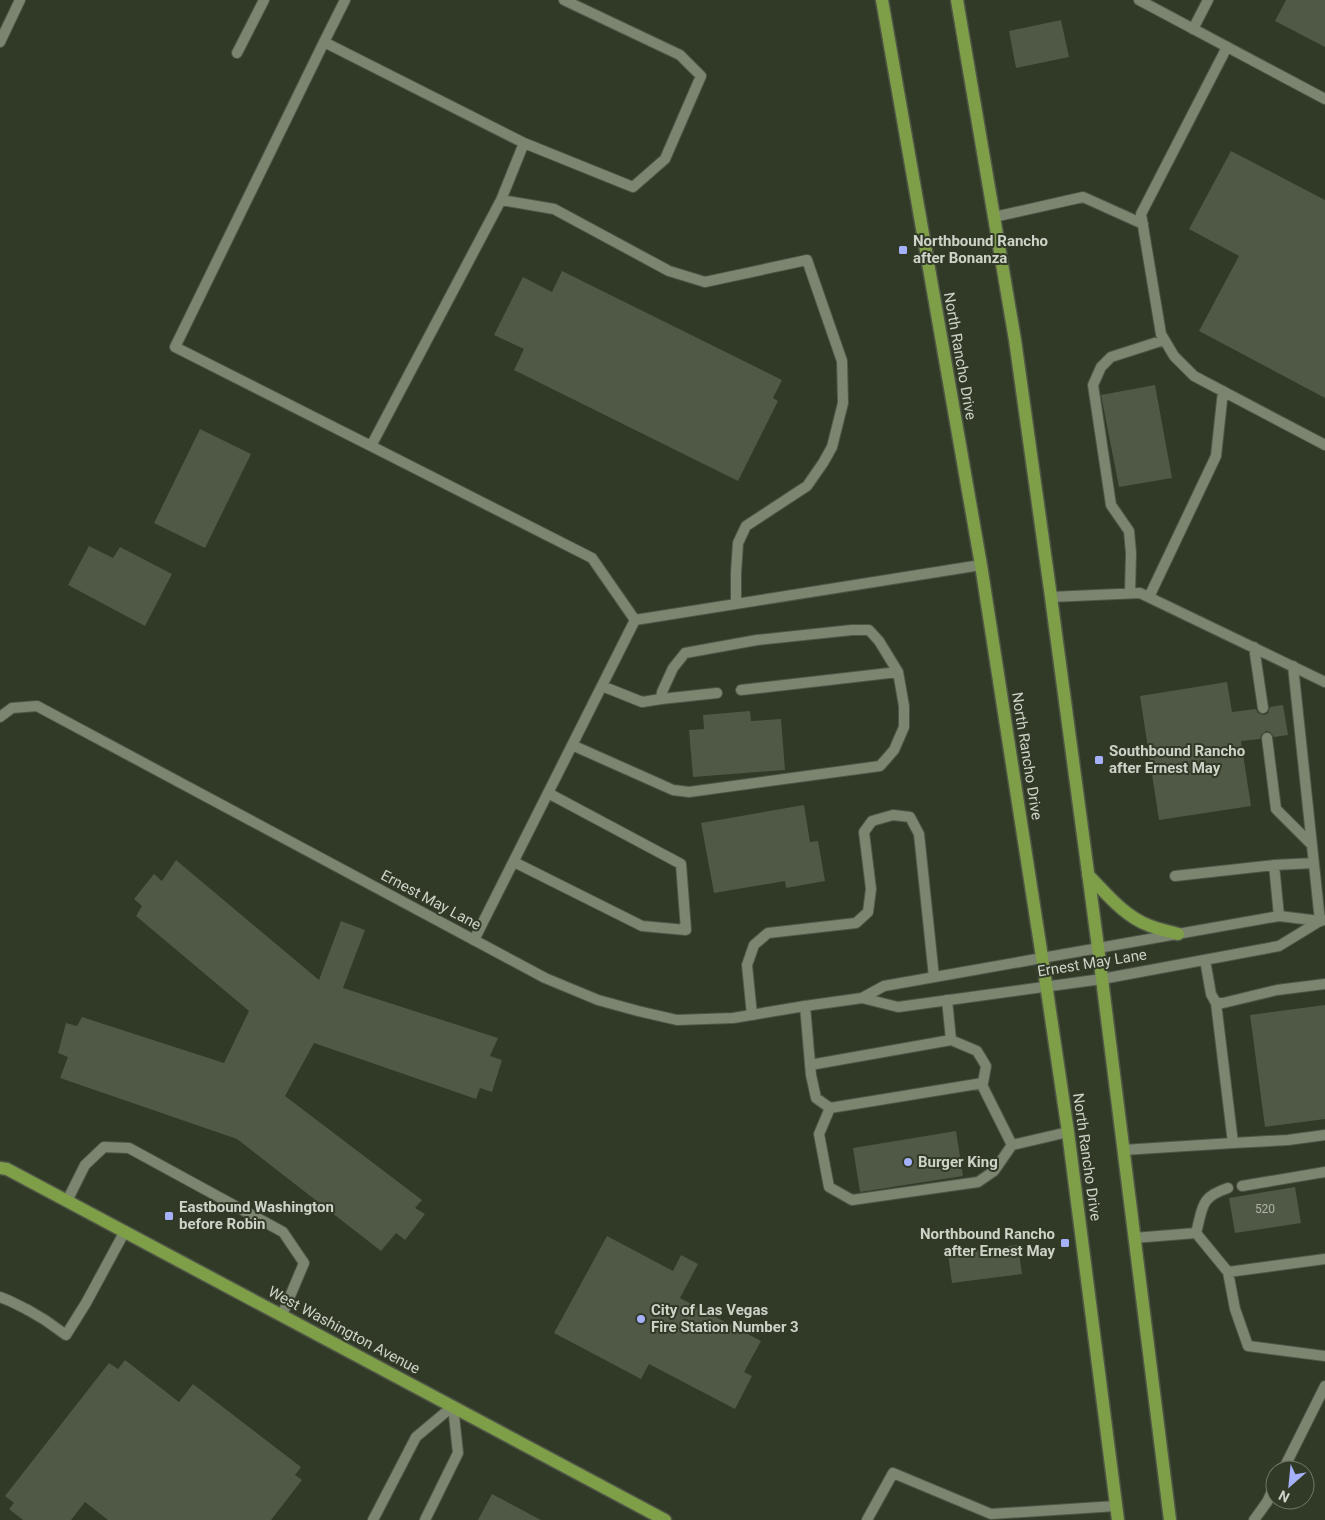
<svg xmlns="http://www.w3.org/2000/svg" width="1325" height="1520" viewBox="0 0 1325 1520" font-family="Roboto,sans-serif">
<style>
.building{fill:#505946}
.lines{fill:none;stroke-linecap:round;stroke-linejoin:round}
.service-casing{stroke:#4f5647;stroke-width:12}
.minor-casing{stroke:#4f5647;stroke-width:12}
.tertiary-casing{stroke:#4f5647;stroke-width:12}
.primary-casing{stroke:#4f5647;stroke-width:15}
.service{stroke:#7b8570;stroke-width:10}
.minor{stroke:#7b8570;stroke-width:10}
.tertiary{stroke:#7b8570;stroke-width:10}
.primary{stroke:#7e9e47;stroke-width:12}
.poi-dot{fill:#a6b1fc;stroke:#313927;stroke-width:2}
.labels{text-anchor:middle;stroke-width:4;stroke-linejoin:round;paint-order:stroke}
.number-label{font-size:12px;fill:#aeb4a8}
.poi-label{font-size:15px;font-weight:bold;fill:#ced3c8;stroke:#313927;text-anchor:start}
.street-label{font-size:15px;fill:#ced3c8;stroke:#313927}
</style>
<rect width="100%" height="100%" fill="#313927"/>
<path class="building" d="M 1286,0 L 1325,0 L 1325,47 L 1275,21 Z
M 1061,20 L 1069,57 L 1016,68 L 1009,31 Z
M 1231,151 L 1325,200 L 1325,398 L 1199,331 L 1239,256 L 1189,229 Z
M 562,271 L 782,380 L 773,398 L 778,401 L 738,481 L 514,370 L 524,349 L 494,335 L 523,277 L 552,292 Z
M 1155,385 L 1172,478 L 1119,487 L 1101,395 Z
M 200,429 L 251,454 L 205,548 L 154,523 Z
M 89,546 L 113,558 L 120,547 L 172,574 L 145,626 L 68,585 Z
M 1227,682 L 1232,712 L 1256,709 L 1258,713 L 1264,715 L 1268,713 L 1270,707 L 1283,705 L 1288,735 L 1274,737 L 1270,732 L 1266,731 L 1261,735 L 1260,739 L 1241,741 L 1251,806 L 1159,820 L 1140,696 Z
M 750,711 L 751,721 L 781,719 L 785,770 L 693,777 L 689,730 L 704,729 L 703,715 Z
M 804,805 L 810,842 L 818,841 L 825,881 L 786,888 L 785,881 L 714,893 L 701,823 Z
M 176,860 L 319,980 L 341,921 L 365,930 L 343,988 L 498,1038 L 490,1056 L 502,1060 L 492,1092 L 480,1088 L 476,1099 L 314,1043 L 285,1096 L 422,1200 L 415,1208 L 425,1214 L 405,1240 L 396,1233 L 381,1251 L 237,1139 L 60,1078 L 68,1057 L 58,1053 L 66,1023 L 77,1026 L 82,1017 L 224,1063 L 249,1011 L 136,916 L 142,906 L 134,899 L 154,874 L 162,881 Z
M 1325,1005 L 1325,1119 L 1265,1127 L 1250,1015 Z
M 956,1131 L 963,1176 L 860,1192 L 853,1148 Z
M 1295,1187 L 1301,1223 L 1235,1233 L 1229,1198 Z
M 607,1236 L 673,1271 L 681,1255 L 698,1264 L 680,1298 L 761,1341 L 744,1372 L 752,1376 L 735,1409 L 649,1364 L 641,1379 L 554,1333 Z
M 1018,1245 L 1022,1274 L 952,1283 L 948,1254 Z
M 125,1360 L 179,1402 L 193,1384 L 301,1467 L 295,1475 L 302,1480 L 271,1520 L 108,1520 L 85,1502 L 71,1520 L 23,1520 L 9,1509 L 14,1503 L 5,1496 L 109,1363 L 118,1369 Z
M 492,1494 L 541,1520 L 478,1520 Z"/>
<g class="lines">
<defs>
<path id="service" d="M 324,42 L 345,0
M 1227,47 L 1141,214 L 1161,334 L 1174,356 L 1194,376 L 1325,445
M 237,53 L 264,0
M 524,143 L 633,187 L 665,159 L 701,76 L 680,55 L 564,0
M 994,217 L 1083,197 L 1143,224
M 371,446 L 175,347 L 324,42 L 524,143 L 501,200
M 1130,593 L 1131,553 L 1129,531 L 1111,505 L 1093,385 L 1101,367 L 1111,357 L 1164,340
M 1051,597 L 1140,593 L 1325,682
M 1149,597 L 1216,456 L 1223,391
M 635,620 L 592,558 L 371,446 L 501,200 L 554,209 L 669,271 L 705,282 L 807,260 L 842,361 L 843,403 L 832,447 L 823,463 L 807,486 L 746,526 L 738,543 L 736,573 L 736,604
M 635,620 L 981,565
M 1254,647 L 1263,708
M 1293,666 L 1320,921
M 741,690 L 898,672
M 661,699 L 717,693
M 1267,738 L 1276,809 L 1312,845
M 572,745 L 673,790 L 689,792 L 880,766 L 894,750 L 904,727 L 904,706 L 898,672 L 879,641 L 869,630 L 852,630 L 757,640 L 685,653 L 673,668 L 662,692 L 661,699 L 642,702 L 602,686
M 514,862 L 642,926 L 686,930 L 681,864 L 548,793
M 1274,865 L 1279,916
M 1175,876 L 1274,865 L 1314,863
M 474,940 L 635,620
M 1205,960 L 1211,994 L 1216,1003 L 1233,1143 L 1288,1140 L 1325,1135
M 1216,1003 L 1223,1003 L 1277,990 L 1325,984
M 805,1006 L 811,1075 L 816,1098 L 830,1108 L 983,1083 L 986,1066 L 977,1051 L 951,1040 L 947,1000
M 752,1015 L 747,965 L 754,945 L 768,933 L 856,923 L 868,912 L 871,889 L 864,832 L 872,821 L 893,815 L 910,817 L 919,834 L 934,977
M 810,1065 L 951,1040
M 981,1083 L 1012,1145
M 830,1108 L 819,1134 L 829,1187 L 852,1200 L 978,1182 L 994,1171 L 1012,1145 L 1068,1132
M 1123,1150 L 1233,1143
M 1242,1186 L 1325,1172
M 67,1201 L 85,1165 L 104,1147 L 129,1148 L 283,1232 L 304,1263 L 282,1315
M 1196,1233 C 1203,1207 1200,1197 1228,1188
M 1134,1238 L 1196,1233 L 1228,1272 L 1325,1259
M 1228,1272 L 1235,1309 L 1248,1346 L 1325,1356
M 28,1310 L 45,1320 L 66,1335 L 86,1303 L 125,1231
M 867,1520 L 893,1473 L 991,1514 L 1116,1506"/>
<path id="minor" d="M 1193,29 L 1208,0
M 0,42 L 20,0
M 0,717 L 12,708 L 37,706 L 545,978 L 598,1000 L 638,1011 L 677,1020 L 733,1018 L 805,1006 L 862,998 L 884,986 L 1279,916 L 1320,921 L 1325,920
M 862,998 L 898,1007 L 1102,979 L 1279,946 L 1320,921
M 0,1297 L 10,1301 L 28,1310
M 1283,1470 L 1325,1386
M 373,1520 L 416,1437 L 453,1406
M 425,1520 L 458,1453 L 453,1406
M 1254,1520 L 1267,1502 L 1275,1485"/>
<path id="tertiary" d="M 1139,0 L 1325,99"/>
<path id="primary" d="M 882,0 L 981,565 L 1042,957 L 1068,1132 L 1118,1520
M 957,0 L 1015,340 L 1051,597 L 1098,947 L 1170,1520
M 1088,875 C 1106,893 1124,916 1148,925 C 1157,929 1168,931 1178,934
M 0,1168 L 7,1169 L 665,1520"/>
</defs>
<use href="#service" class="service-casing"/>
<use href="#minor" class="minor-casing"/>
<use href="#tertiary" class="tertiary-casing"/>
<use href="#primary" class="primary-casing"/>
<use href="#service" class="service"/>
<use href="#minor" class="minor"/>
<use href="#tertiary" class="tertiary"/>
<use href="#primary" class="primary"/>
</g>
<g class="poi-dot">
<rect x="898" y="245" width="10" height="10" rx="2.5"/>
<rect x="1094" y="755" width="10" height="10" rx="2.5"/>
<circle cx="908" cy="1162" r="5"/>
<rect x="164" y="1211" width="10" height="10" rx="2.5"/>
<rect x="1060" y="1238" width="10" height="10" rx="2.5"/>
<circle cx="641" cy="1319" r="5"/>
</g>
<g class="labels">
<g class="number-label">
<text x="1265" y="1213">520</text>
</g>
<g class="poi-label">
<text x="913" y="246">Northbound Rancho<tspan x="913" dy="17">after Bonanza</tspan></text>
<text x="1109" y="756">Southbound Rancho<tspan x="1109" dy="17">after Ernest May</tspan></text>
<text x="918" y="1167">Burger King</text>
<text x="179" y="1212">Eastbound Washington<tspan x="179" dy="17">before Robin</tspan></text>
<text x="1055" y="1239" text-anchor="end">Northbound Rancho<tspan x="1055" dy="17">after Ernest May</tspan></text>
<text x="651" y="1315">City of Las Vegas<tspan x="651" dy="17">Fire Station Number 3</tspan></text>
</g>
<g class="street-label">
<text transform="translate(960 356) rotate(80)" y="5">North Rancho Drive</text>
<text transform="translate(1027 756) rotate(81)" y="5">North Rancho Drive</text>
<text transform="translate(431 900) rotate(28)" y="5">Ernest May Lane</text>
<text transform="translate(1092 963) rotate(-9)" y="5">Ernest May Lane</text>
<text transform="translate(1087 1157) rotate(82)" y="5">North Rancho Drive</text>
<text transform="translate(344 1330) rotate(28)" y="5">West Washington Avenue</text>
</g>
</g>
<g transform="translate(1290 1485) rotate(207)"><circle r="24" fill="#313927" stroke="#707767"/>
<path d="M0-4L9 19L0 12L-9 19Z" fill="#a6b1fc"/>
<text y="-8" font-size="14" font-weight="bold" text-anchor="middle" fill="#ced3c8">N</text>
</g>
</svg>
